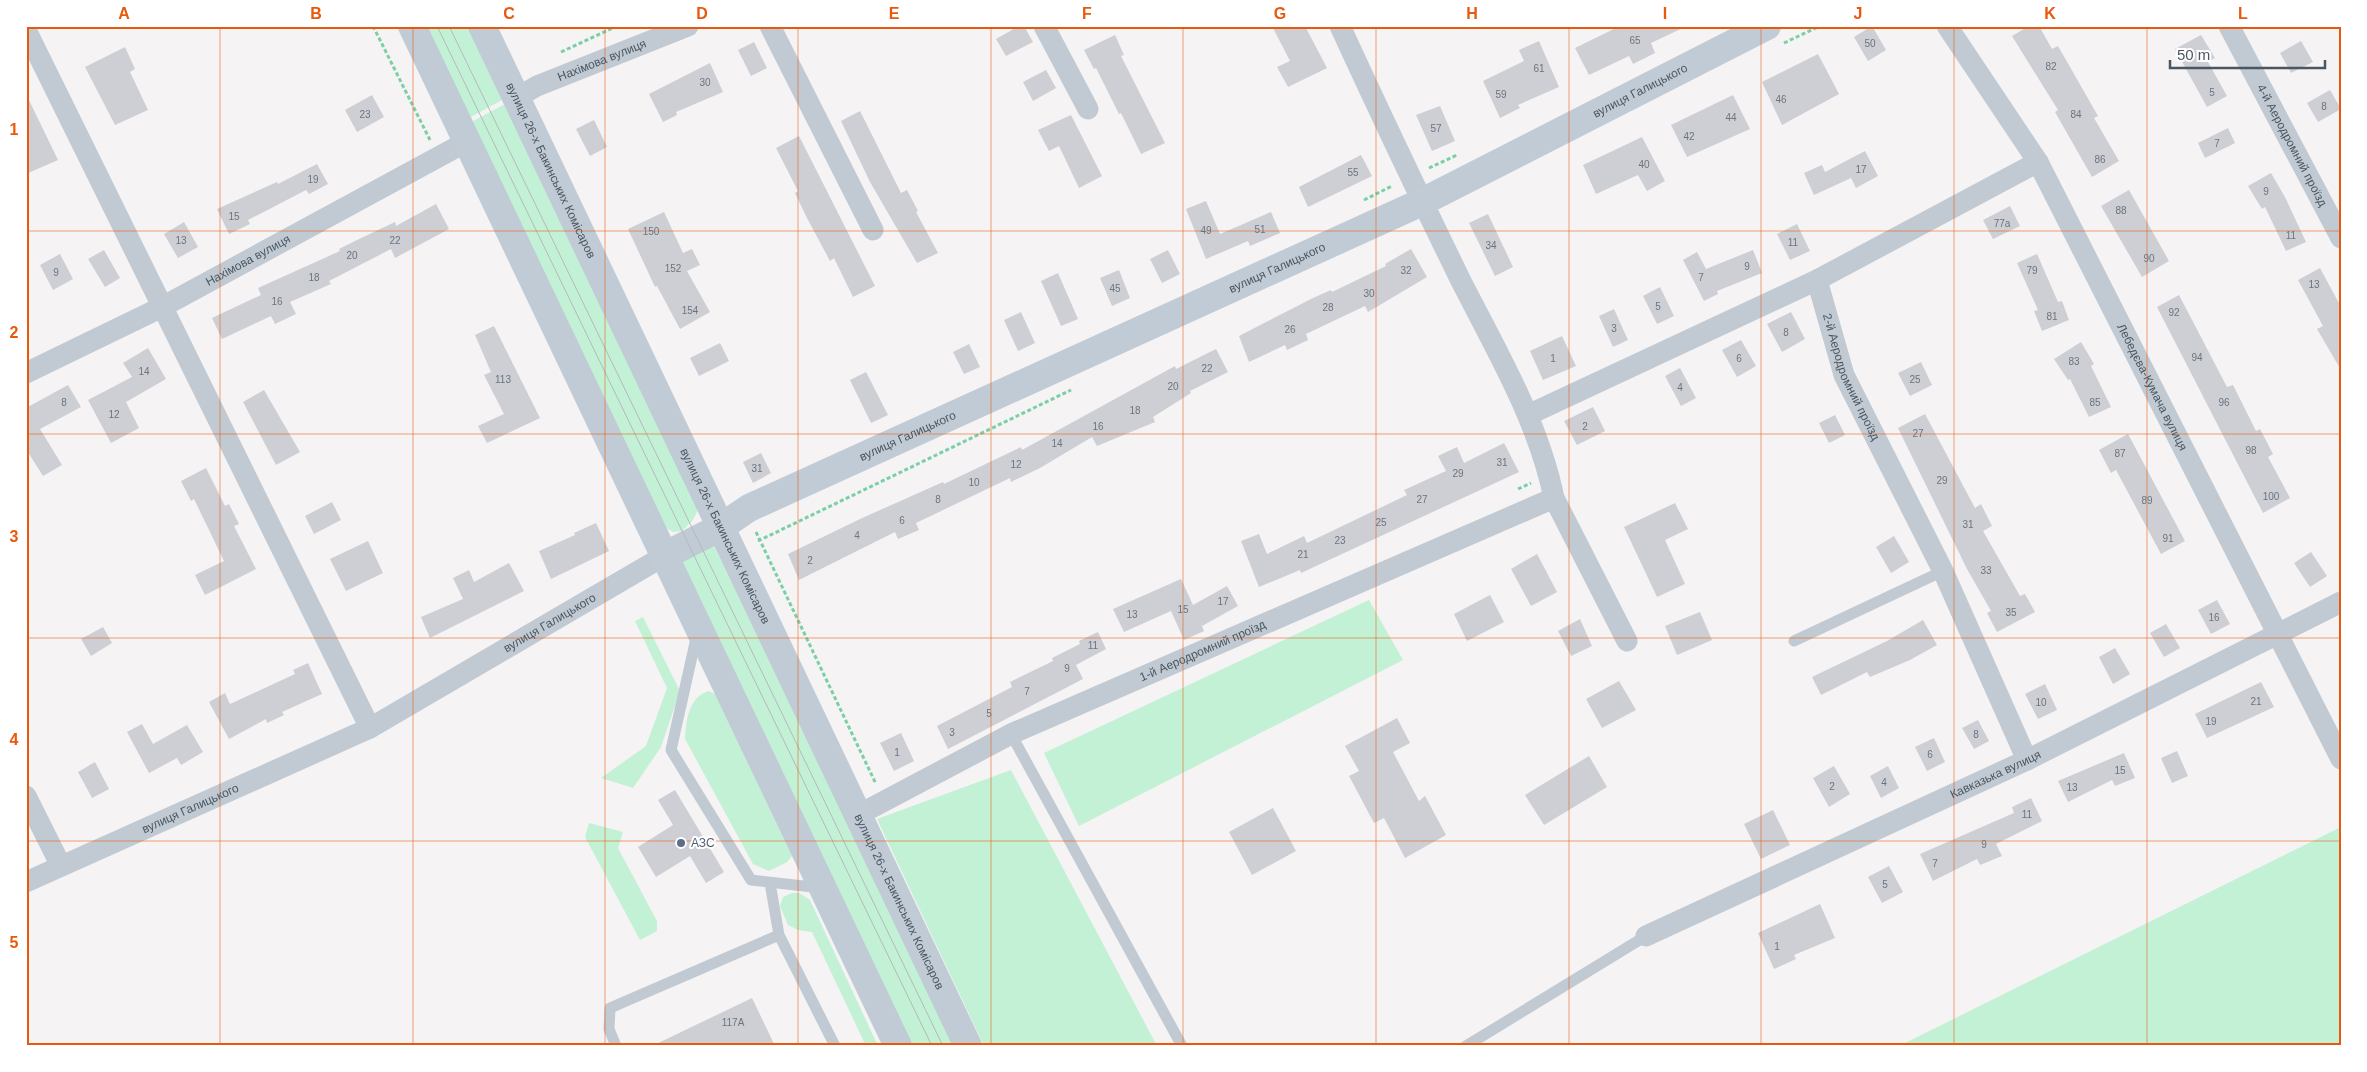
<svg xmlns="http://www.w3.org/2000/svg" width="2367" height="1072" viewBox="0 0 2367 1072" font-family="Helvetica,sans-serif">
<style>
.green{fill:#c3f1d5}
.building{fill:#cdcfd5}
.lines{fill:none;stroke-linecap:round;stroke-linejoin:round}
.path{stroke:#7ad0a6;stroke-width:3;stroke-dasharray:4 2.5;stroke-linecap:butt}
.lane{stroke:#c1cad2;stroke-width:11}
.street{stroke:#c1cad2;stroke-width:21}
.secondary{stroke:#c1cbd6;stroke-width:28}
.tram{stroke:#b5b8bd;stroke-width:1}
.grid{fill:none;stroke:#e8590c;stroke-width:1;stroke-opacity:0.55}
.service-dot{fill:#5c6f8a;stroke:#fff;stroke-width:2}
.labels{text-anchor:middle;stroke-width:4;stroke-linejoin:round;paint-order:stroke}
.number-label{font-size:10px;fill:#6b747e}
.street-label{font-size:12px;fill:#4a5661;stroke:#fff}
.service-label{font-size:12px;fill:#4e5e75;stroke:#fff;text-anchor:start}
.neatline{fill:none;stroke:#e8590c;stroke-width:2}
.grid-label{font-size:16px;text-anchor:middle;font-weight:bold;fill:#e8590c}
</style>
<rect width="100%" height="100%" fill="#f5f3f3"/>
<path class="green" d="M 426,26 L 467,26 L 502,100 L 469,118 Z
M 505,104 L 698,510 L 693,520 L 682,531 L 673,532 L 664,527 L 471,122 Z
M 714,546 L 955,1046 L 912,1046 L 680,560 Z
M 1369,600 L 1403,660 L 1079,826 L 1044,753 Z
M 643,617 L 680,691 L 661,747 L 633,788 L 601,778 L 646,746 L 667,688 L 635,621 Z
M 709,691 L 715,694 L 792,856 L 787,862 L 769,871 L 753,864 L 685,739 C 686,720 689,696 709,691 Z
M 1011,770 L 1157,1046 L 984,1046 L 877,819 Z
M 589,823 L 623,832 L 618,848 L 657,921 L 657,931 L 640,940 L 585,837 Z
M 2341,827 L 2341,1046 L 1899,1046 Z
M 792,893 L 799,893 L 810,900 L 878,1046 L 866,1046 L 812,932 L 798,930 L 788,925 L 780,906 L 783,897 Z"/>
<path class="building" d="M 1019,26 L 1024,26 L 1033,42 L 1006,56 L 996,39 Z
M 1272,26 L 1305,26 L 1327,68 L 1288,87 L 1277,67 L 1290,61 Z
M 1620,26 L 1687,26 L 1651,43 L 1655,53 L 1633,64 L 1629,56 L 1589,75 L 1575,48 Z
M 1872,26 L 1886,50 L 1868,61 L 1854,37 Z
M 2029,26 L 2039,26 L 2052,49 L 2058,46 L 2098,116 L 2094,118 L 2119,161 L 2092,177 L 2055,112 L 2058,110 L 2012,36 Z
M 1115,35 L 1124,55 L 1121,56 L 1165,143 L 1141,154 L 1121,113 L 1119,114 L 1096,68 L 1094,69 L 1084,50 Z
M 2201,35 L 2215,58 L 2208,62 L 2227,96 L 2207,107 L 2175,49 Z
M 1539,41 L 1559,87 L 1518,105 L 1520,108 L 1500,118 L 1483,81 L 1524,61 L 1519,50 Z
M 2301,41 L 2313,62 L 2291,73 L 2280,53 Z
M 754,42 L 767,68 L 751,76 L 738,50 Z
M 125,47 L 135,69 L 130,72 L 148,110 L 115,125 L 85,67 Z
M 1818,54 L 1839,94 L 1782,125 L 1762,82 Z
M 710,63 L 723,92 L 676,112 L 677,115 L 663,122 L 649,94 Z
M 1046,70 L 1056,88 L 1033,101 L 1023,82 Z
M 2330,90 L 2341,109 L 2318,122 L 2307,103 Z
M 26,94 L 58,160 L 26,174 Z
M 372,95 L 384,117 L 357,132 L 345,110 Z
M 1733,95 L 1750,129 L 1687,157 L 1671,125 Z
M 1440,106 L 1455,141 L 1432,151 L 1416,115 Z
M 860,111 L 901,193 L 907,190 L 918,211 L 916,212 L 938,253 L 917,263 L 870,182 L 841,121 Z
M 1071,115 L 1102,176 L 1079,188 L 1059,146 L 1049,151 L 1038,130 Z
M 594,120 L 607,147 L 590,156 L 576,129 Z
M 2228,128 L 2235,143 L 2205,158 L 2198,143 Z
M 799,136 L 875,286 L 853,297 L 834,258 L 830,261 L 807,218 L 795,193 L 798,191 L 776,148 Z
M 1642,137 L 1665,181 L 1647,191 L 1638,175 L 1596,194 L 1583,165 Z
M 1865,151 L 1878,176 L 1856,188 L 1851,178 L 1814,195 L 1804,173 L 1822,165 L 1825,172 Z
M 1361,155 L 1372,176 L 1308,207 L 1299,187 Z
M 317,164 L 328,184 L 309,194 L 306,190 L 248,220 L 250,224 L 229,234 L 217,209 L 277,182 L 278,184 Z
M 2271,173 L 2285,197 L 2306,242 L 2286,251 L 2265,207 L 2262,209 L 2248,186 Z
M 2129,190 L 2169,261 L 2142,277 L 2101,206 Z
M 1206,201 L 1220,234 L 1271,212 L 1280,233 L 1250,246 L 1248,241 L 1206,259 L 1186,209 Z
M 436,204 L 449,229 L 395,258 L 391,249 L 329,281 L 331,284 L 290,302 L 296,314 L 275,324 L 271,316 L 222,339 L 212,318 L 261,295 L 258,288 L 340,251 L 339,249 L 355,241 L 395,222 L 396,226 Z
M 2010,206 L 2020,226 L 1993,239 L 1983,220 Z
M 664,212 L 683,253 L 692,249 L 700,265 L 687,271 L 710,312 L 680,329 L 657,286 L 655,287 L 628,229 Z
M 1488,214 L 1513,267 L 1495,276 L 1469,223 Z
M 184,222 L 198,247 L 178,258 L 164,234 Z
M 1797,224 L 1810,251 L 1790,260 L 1777,234 Z
M 1411,249 L 1427,277 L 1368,312 L 1365,306 L 1306,334 L 1308,340 L 1287,350 L 1285,345 L 1249,362 L 1239,336 L 1313,298 L 1331,290 L 1332,292 L 1386,266 L 1385,264 Z
M 104,250 L 120,278 L 105,287 L 88,259 Z
M 1168,250 L 1180,274 L 1162,283 L 1150,259 Z
M 1753,250 L 1762,273 L 1717,291 L 1718,294 L 1704,301 L 1683,260 L 1697,252 L 1706,269 Z
M 60,254 L 73,279 L 53,290 L 40,265 Z
M 2037,254 L 2058,302 L 2062,301 L 2069,320 L 2042,331 L 2034,311 L 2038,310 L 2017,263 Z
M 2320,268 L 2341,307 L 2341,370 L 2317,329 L 2323,326 L 2298,280 Z
M 1119,270 L 1130,298 L 1112,306 L 1100,278 Z
M 1058,273 L 1078,319 L 1061,326 L 1041,281 Z
M 1660,287 L 1674,316 L 1657,324 L 1643,296 Z
M 2179,295 L 2227,387 L 2233,385 L 2256,431 L 2260,429 L 2273,454 L 2268,457 L 2290,498 L 2263,513 L 2157,307 Z
M 1614,309 L 1628,340 L 1613,347 L 1599,316 Z
M 1021,312 L 1035,343 L 1018,351 L 1004,320 Z
M 1791,312 L 1805,339 L 1782,352 L 1767,324 Z
M 494,326 L 540,418 L 487,443 L 478,426 L 504,414 L 484,375 L 491,372 L 475,335 Z
M 1562,336 L 1576,366 L 1543,380 L 1530,351 Z
M 1741,340 L 1756,366 L 1737,377 L 1722,350 Z
M 2081,342 L 2094,364 L 2091,366 L 2111,407 L 2089,417 L 2070,379 L 2068,380 L 2054,359 Z
M 720,343 L 729,361 L 699,376 L 690,358 Z
M 969,344 L 980,367 L 964,374 L 953,352 Z
M 148,348 L 166,379 L 126,402 L 139,428 L 111,443 L 88,400 L 132,377 L 123,363 Z
M 1216,349 L 1228,372 L 1190,391 L 1191,393 L 1153,417 L 1155,422 L 1097,446 L 1092,437 L 1040,468 L 1011,482 L 1010,478 L 916,523 L 919,530 L 898,539 L 895,532 L 799,580 L 788,554 L 860,519 L 943,482 L 944,484 L 1021,447 L 1022,450 L 1175,366 L 1176,369 Z
M 1921,362 L 1932,385 L 1910,396 L 1898,373 Z
M 1680,368 L 1696,398 L 1681,406 L 1665,376 Z
M 866,372 L 888,415 L 871,423 L 850,380 Z
M 68,385 L 81,407 L 40,429 L 62,465 L 43,476 L 26,449 L 26,408 Z
M 264,390 L 300,452 L 276,465 L 243,402 Z
M 1593,407 L 1605,431 L 1577,445 L 1564,421 Z
M 1925,414 L 1975,508 L 1981,504 L 1992,526 L 1983,531 L 2020,596 L 2025,594 L 2035,612 L 1997,632 L 1987,613 L 1991,611 L 1967,569 L 1898,428 Z
M 1835,415 L 1845,435 L 1829,443 L 1819,423 Z
M 2128,434 L 2185,541 L 2161,554 L 2116,470 L 2111,473 L 2099,450 Z
M 1504,443 L 1519,472 L 1301,573 L 1300,570 L 1259,587 L 1241,541 L 1259,534 L 1267,554 L 1304,536 L 1307,543 L 1407,495 L 1404,490 L 1446,471 L 1438,456 L 1457,447 L 1464,463 Z
M 761,453 L 771,473 L 753,483 L 743,462 Z
M 206,468 L 225,506 L 229,504 L 239,524 L 234,526 L 256,569 L 205,595 L 195,575 L 224,561 L 194,499 L 191,501 L 181,481 Z
M 332,502 L 341,520 L 314,534 L 305,516 Z
M 1675,503 L 1688,529 L 1665,540 L 1685,584 L 1657,597 L 1624,527 Z
M 596,523 L 609,551 L 551,579 L 539,551 L 575,535 L 574,533 Z
M 1894,536 L 1909,562 L 1891,573 L 1876,547 Z
M 368,541 L 383,573 L 346,591 L 330,559 Z
M 2311,552 L 2327,576 L 2310,587 L 2294,563 Z
M 1537,554 L 1557,592 L 1531,606 L 1511,569 Z
M 509,563 L 524,591 L 430,638 L 421,617 L 463,599 L 453,578 L 469,570 L 474,582 Z
M 1181,579 L 1193,605 L 1227,586 L 1238,606 L 1202,626 L 1204,631 L 1184,640 L 1171,611 L 1124,632 L 1113,609 Z
M 1490,595 L 1504,622 L 1467,641 L 1454,614 Z
M 2217,600 L 2230,624 L 2211,634 L 2198,610 Z
M 1700,612 L 1712,640 L 1677,655 L 1665,626 Z
M 1580,619 L 1592,646 L 1571,656 L 1558,631 Z
M 1923,620 L 1937,645 L 1910,660 L 1870,677 L 1867,672 L 1821,695 L 1812,677 L 1887,641 Z
M 2166,624 L 2180,648 L 2164,657 L 2150,633 Z
M 103,627 L 112,643 L 91,656 L 81,639 Z
M 1098,632 L 1106,649 L 1076,665 L 1083,679 L 948,749 L 937,726 L 1012,687 L 1010,682 L 1053,661 L 1052,658 L 1080,644 L 1079,641 Z
M 2115,648 L 2130,674 L 2113,684 L 2099,657 Z
M 308,663 L 322,694 L 282,712 L 284,715 L 267,723 L 266,719 L 229,739 L 209,702 L 225,693 L 230,704 L 295,674 L 293,670 Z
M 1619,681 L 1636,710 L 1602,728 L 1586,699 Z
M 2261,682 L 2274,707 L 2207,738 L 2195,714 Z
M 2045,684 L 2057,710 L 2038,719 L 2025,694 Z
M 1397,718 L 1410,743 L 1393,752 L 1419,801 L 1425,796 L 1446,835 L 1405,858 L 1384,818 L 1374,823 L 1349,776 L 1359,771 L 1345,746 Z
M 1978,720 L 1989,741 L 1974,749 L 1962,728 Z
M 142,724 L 153,744 L 187,725 L 203,752 L 181,765 L 177,758 L 149,773 L 127,732 Z
M 901,733 L 914,761 L 894,771 L 880,743 Z
M 1934,738 L 1945,762 L 1927,771 L 1915,747 Z
M 2177,751 L 2188,776 L 2172,783 L 2161,758 Z
M 2124,753 L 2135,778 L 2115,786 L 2112,780 L 2068,802 L 2058,781 Z
M 1589,756 L 1607,787 L 1544,825 L 1525,795 Z
M 95,762 L 109,789 L 92,798 L 78,772 Z
M 1834,766 L 1850,794 L 1829,807 L 1813,778 Z
M 1888,766 L 1899,788 L 1881,798 L 1870,776 Z
M 675,790 L 724,872 L 706,883 L 690,856 L 656,877 L 638,847 L 673,825 L 658,800 Z
M 2031,798 L 2042,821 L 1996,844 L 2002,856 L 1980,865 L 1977,859 L 1933,881 L 1920,854 L 2014,813 L 2012,807 Z
M 1273,808 L 1296,851 L 1252,875 L 1229,832 Z
M 1773,810 L 1790,845 L 1761,859 L 1744,824 Z
M 1889,866 L 1903,892 L 1882,903 L 1868,877 Z
M 1820,904 L 1835,938 L 1794,955 L 1796,959 L 1774,969 L 1758,933 Z
M 752,998 L 775,1046 L 652,1046 Z"/>
<g class="lines">
<path class="path" d="M 373,26 L 430,140
M 1784,43 L 1820,26
M 561,52 L 617,26
M 1429,168 L 1457,155
M 1364,200 L 1392,186
M 1518,489 L 1531,483
M 756,532 L 876,784
M 758,541 L 1071,390"/>
<path class="lane" d="M 697,634 L 671,750 L 751,880 L 821,888
M 1794,641 L 1943,571
M 1011,734 L 1182,1046
M 779,935 L 835,1046
M 616,1046 L 609,1029 L 610,1008 L 779,935 L 770,883
M 1466,1046 L 1646,936"/>
<g class="street">
<path d="M 770,26 L 873,230"/>
<path d="M 1044,26 L 1088,109"/>
<path d="M 1340,26 C 1379,111 1419,195 1460,279 C 1496,350 1538,420 1554,498 L 1627,641"/>
<path id="s1" d="M 1947,26 L 2038,162 L 2341,759"/>
<path id="s2" d="M 2229,26 L 2341,238"/>
<path d="M 26,30 L 370,728"/>
<path id="s3" d="M 516,98 L 537,86 L 688,26"/>
<path d="M 1817,280 L 2038,162"/>
<path id="s4" d="M 26,373 L 162,307 L 466,142"/>
<path id="s5" d="M 1528,415 L 1817,280 L 1844,375 L 1943,571 L 2027,760"/>
<path d="M 26,796 L 61,866"/>
<path id="s6" d="M 858,815 L 1011,734 L 1554,498"/>
<path id="s7" d="M 26,882 L 370,728 L 664,556"/>
<path id="s8" d="M 1646,936 L 2027,760 L 2341,602"/>
</g>
<g class="secondary">
<path d="M 412,26 L 898,1046"/>
<path id="s9" d="M 482,26 L 968,1046"/>
<path id="s10" d="M 664,556 L 721,527 L 749,508 L 1422,202 L 1767,26"/>
</g>
<path class="tram" d="M 437,26 L 932,1046
M 449,26 L 943,1046"/>
</g>
<path class="grid" d="M 220,26 L 220,1046M 413,26 L 413,1046M 605,26 L 605,1046M 798,26 L 798,1046M 991,26 L 991,1046M 1183,26 L 1183,1046M 1376,26 L 1376,1046M 1569,26 L 1569,1046M 1761,26 L 1761,1046M 1954,26 L 1954,1046M 2147,26 L 2147,1046M 26,231 L 2341,231M 26,434 L 2341,434M 26,638 L 2341,638M 26,841 L 2341,841"/>
<circle class="service-dot" cx="681" cy="843" r="5"/>
<g class="labels">
<g class="number-label">
<text x="1635" y="44">65</text>
<text x="1870" y="47">50</text>
<text x="2051" y="70">82</text>
<text x="1539" y="72">61</text>
<text x="705" y="86">30</text>
<text x="2212" y="96">5</text>
<text x="1501" y="98">59</text>
<text x="1781" y="103">46</text>
<text x="2324" y="110">8</text>
<text x="365" y="118">23</text>
<text x="2076" y="118">84</text>
<text x="1731" y="121">44</text>
<text x="1436" y="132">57</text>
<text x="1689" y="140">42</text>
<text x="2217" y="147">7</text>
<text x="2100" y="163">86</text>
<text x="1644" y="168">40</text>
<text x="1861" y="173">17</text>
<text x="1353" y="176">55</text>
<text x="313" y="183">19</text>
<text x="2266" y="195">9</text>
<text x="2121" y="214">88</text>
<text x="234" y="220">15</text>
<text x="2002" y="227">77а</text>
<text x="1260" y="233">51</text>
<text x="1206" y="234">49</text>
<text x="651" y="235">150</text>
<text x="2291" y="239">11</text>
<text x="181" y="244">13</text>
<text x="395" y="244">22</text>
<text x="1793" y="246">11</text>
<text x="1491" y="249">34</text>
<text x="352" y="259">20</text>
<text x="2149" y="262">90</text>
<text x="1747" y="270">9</text>
<text x="673" y="272">152</text>
<text x="1406" y="274">32</text>
<text x="2032" y="274">79</text>
<text x="56" y="276">9</text>
<text x="314" y="281">18</text>
<text x="1701" y="281">7</text>
<text x="2314" y="288">13</text>
<text x="1115" y="292">45</text>
<text x="1369" y="297">30</text>
<text x="277" y="305">16</text>
<text x="1658" y="310">5</text>
<text x="1328" y="311">28</text>
<text x="690" y="314">154</text>
<text x="2174" y="316">92</text>
<text x="2052" y="320">81</text>
<text x="1614" y="332">3</text>
<text x="1290" y="333">26</text>
<text x="1786" y="336">8</text>
<text x="2197" y="361">94</text>
<text x="1553" y="362">1</text>
<text x="1739" y="362">6</text>
<text x="2074" y="365">83</text>
<text x="1207" y="372">22</text>
<text x="144" y="375">14</text>
<text x="503" y="383">113</text>
<text x="1915" y="383">25</text>
<text x="1173" y="390">20</text>
<text x="1680" y="391">4</text>
<text x="64" y="406">8</text>
<text x="2095" y="406">85</text>
<text x="2224" y="406">96</text>
<text x="1135" y="414">18</text>
<text x="114" y="418">12</text>
<text x="1098" y="430">16</text>
<text x="1585" y="430">2</text>
<text x="1918" y="437">27</text>
<text x="1057" y="447">14</text>
<text x="2251" y="454">98</text>
<text x="2120" y="457">87</text>
<text x="1502" y="466">31</text>
<text x="1016" y="468">12</text>
<text x="757" y="472">31</text>
<text x="1458" y="477">29</text>
<text x="1942" y="484">29</text>
<text x="974" y="486">10</text>
<text x="2271" y="500">100</text>
<text x="938" y="503">8</text>
<text x="1422" y="503">27</text>
<text x="2147" y="504">89</text>
<text x="902" y="524">6</text>
<text x="1381" y="526">25</text>
<text x="1968" y="528">31</text>
<text x="857" y="539">4</text>
<text x="2168" y="542">91</text>
<text x="1340" y="544">23</text>
<text x="1303" y="558">21</text>
<text x="810" y="564">2</text>
<text x="1986" y="574">33</text>
<text x="1223" y="605">17</text>
<text x="1183" y="613">15</text>
<text x="2011" y="616">35</text>
<text x="1132" y="618">13</text>
<text x="2214" y="621">16</text>
<text x="1093" y="649">11</text>
<text x="1067" y="672">9</text>
<text x="1027" y="695">7</text>
<text x="2256" y="705">21</text>
<text x="2041" y="706">10</text>
<text x="989" y="717">5</text>
<text x="2211" y="725">19</text>
<text x="952" y="736">3</text>
<text x="1976" y="738">8</text>
<text x="897" y="756">1</text>
<text x="1930" y="758">6</text>
<text x="2120" y="774">15</text>
<text x="1884" y="786">4</text>
<text x="1832" y="790">2</text>
<text x="2072" y="791">13</text>
<text x="2027" y="818">11</text>
<text x="1984" y="848">9</text>
<text x="1935" y="867">7</text>
<text x="1885" y="888">5</text>
<text x="1777" y="950">1</text>
<text x="733" y="1026">117А</text>
</g>
<g class="street-label">
<text dy="4" stroke="none"><textPath href="#s3" startOffset="94">Нахімова вулиця</textPath></text>
<text dy="4" stroke="none"><textPath href="#s10" startOffset="1082">вулиця Галицького</textPath></text>
<text dy="4" stroke="none"><textPath href="#s2" startOffset="135">4-й Аеродромний проїзд</textPath></text>
<text dy="4" stroke="none"><textPath href="#s9" startOffset="160">вулиця 26-х Бакинських Комісаров</textPath></text>
<text dy="4" stroke="none"><textPath href="#s4" startOffset="249">Нахімова вулиця</textPath></text>
<text dy="4" stroke="none"><textPath href="#s10" startOffset="678">вулиця Галицького</textPath></text>
<text dy="4" stroke="none"><textPath href="#s5" startOffset="422">2-й Аеродромний проїзд</textPath></text>
<text dy="4" stroke="none"><textPath href="#s1" startOffset="416">Лебедєва-Кумача вулиця</textPath></text>
<text dy="4" stroke="none"><textPath href="#s10" startOffset="272">вулиця Галицького</textPath></text>
<text dy="4" stroke="none"><textPath href="#s9" startOffset="565">вулиця 26-х Бакинських Комісаров</textPath></text>
<text dy="4" stroke="none"><textPath href="#s7" startOffset="585">вулиця Галицького</textPath></text>
<text dy="4" stroke="none"><textPath href="#s6" startOffset="382">1-й Аеродромний проїзд</textPath></text>
<text dy="4" stroke="none"><textPath href="#s8" startOffset="385">Кавказька вулиця</textPath></text>
<text dy="4" stroke="none"><textPath href="#s7" startOffset="180">вулиця Галицького</textPath></text>
<text dy="4" stroke="none"><textPath href="#s9" startOffset="970">вулиця 26-х Бакинських Комісаров</textPath></text>
</g>
<g class="service-label">
<text x="691" y="847">АЗС</text>
</g>
</g>
<rect width="2367" height="1072" fill="none" stroke="#ffffff" stroke-width="55"/>
<path d="M2170 60v8h155v-8" fill="none" stroke="#4a5661" stroke-width="2.5"/>
<text x="2177" y="60" font-size="15" fill="#4a5661" stroke="#ffffff" stroke-width="4" paint-order="stroke">50 m</text>
<rect x="28" y="28" width="2312" height="1016" class="neatline"/>
<g class="grid-label">
<text x="124" y="19">A</text>
<text x="316" y="19">B</text>
<text x="509" y="19">C</text>
<text x="702" y="19">D</text>
<text x="894" y="19">E</text>
<text x="1087" y="19">F</text>
<text x="1280" y="19">G</text>
<text x="1472" y="19">H</text>
<text x="1665" y="19">I</text>
<text x="1858" y="19">J</text>
<text x="2050" y="19">K</text>
<text x="2243" y="19">L</text>
<text x="14" y="135">1</text>
<text x="14" y="338">2</text>
<text x="14" y="542">3</text>
<text x="14" y="745">4</text>
<text x="14" y="948">5</text>
</g>
</svg>
